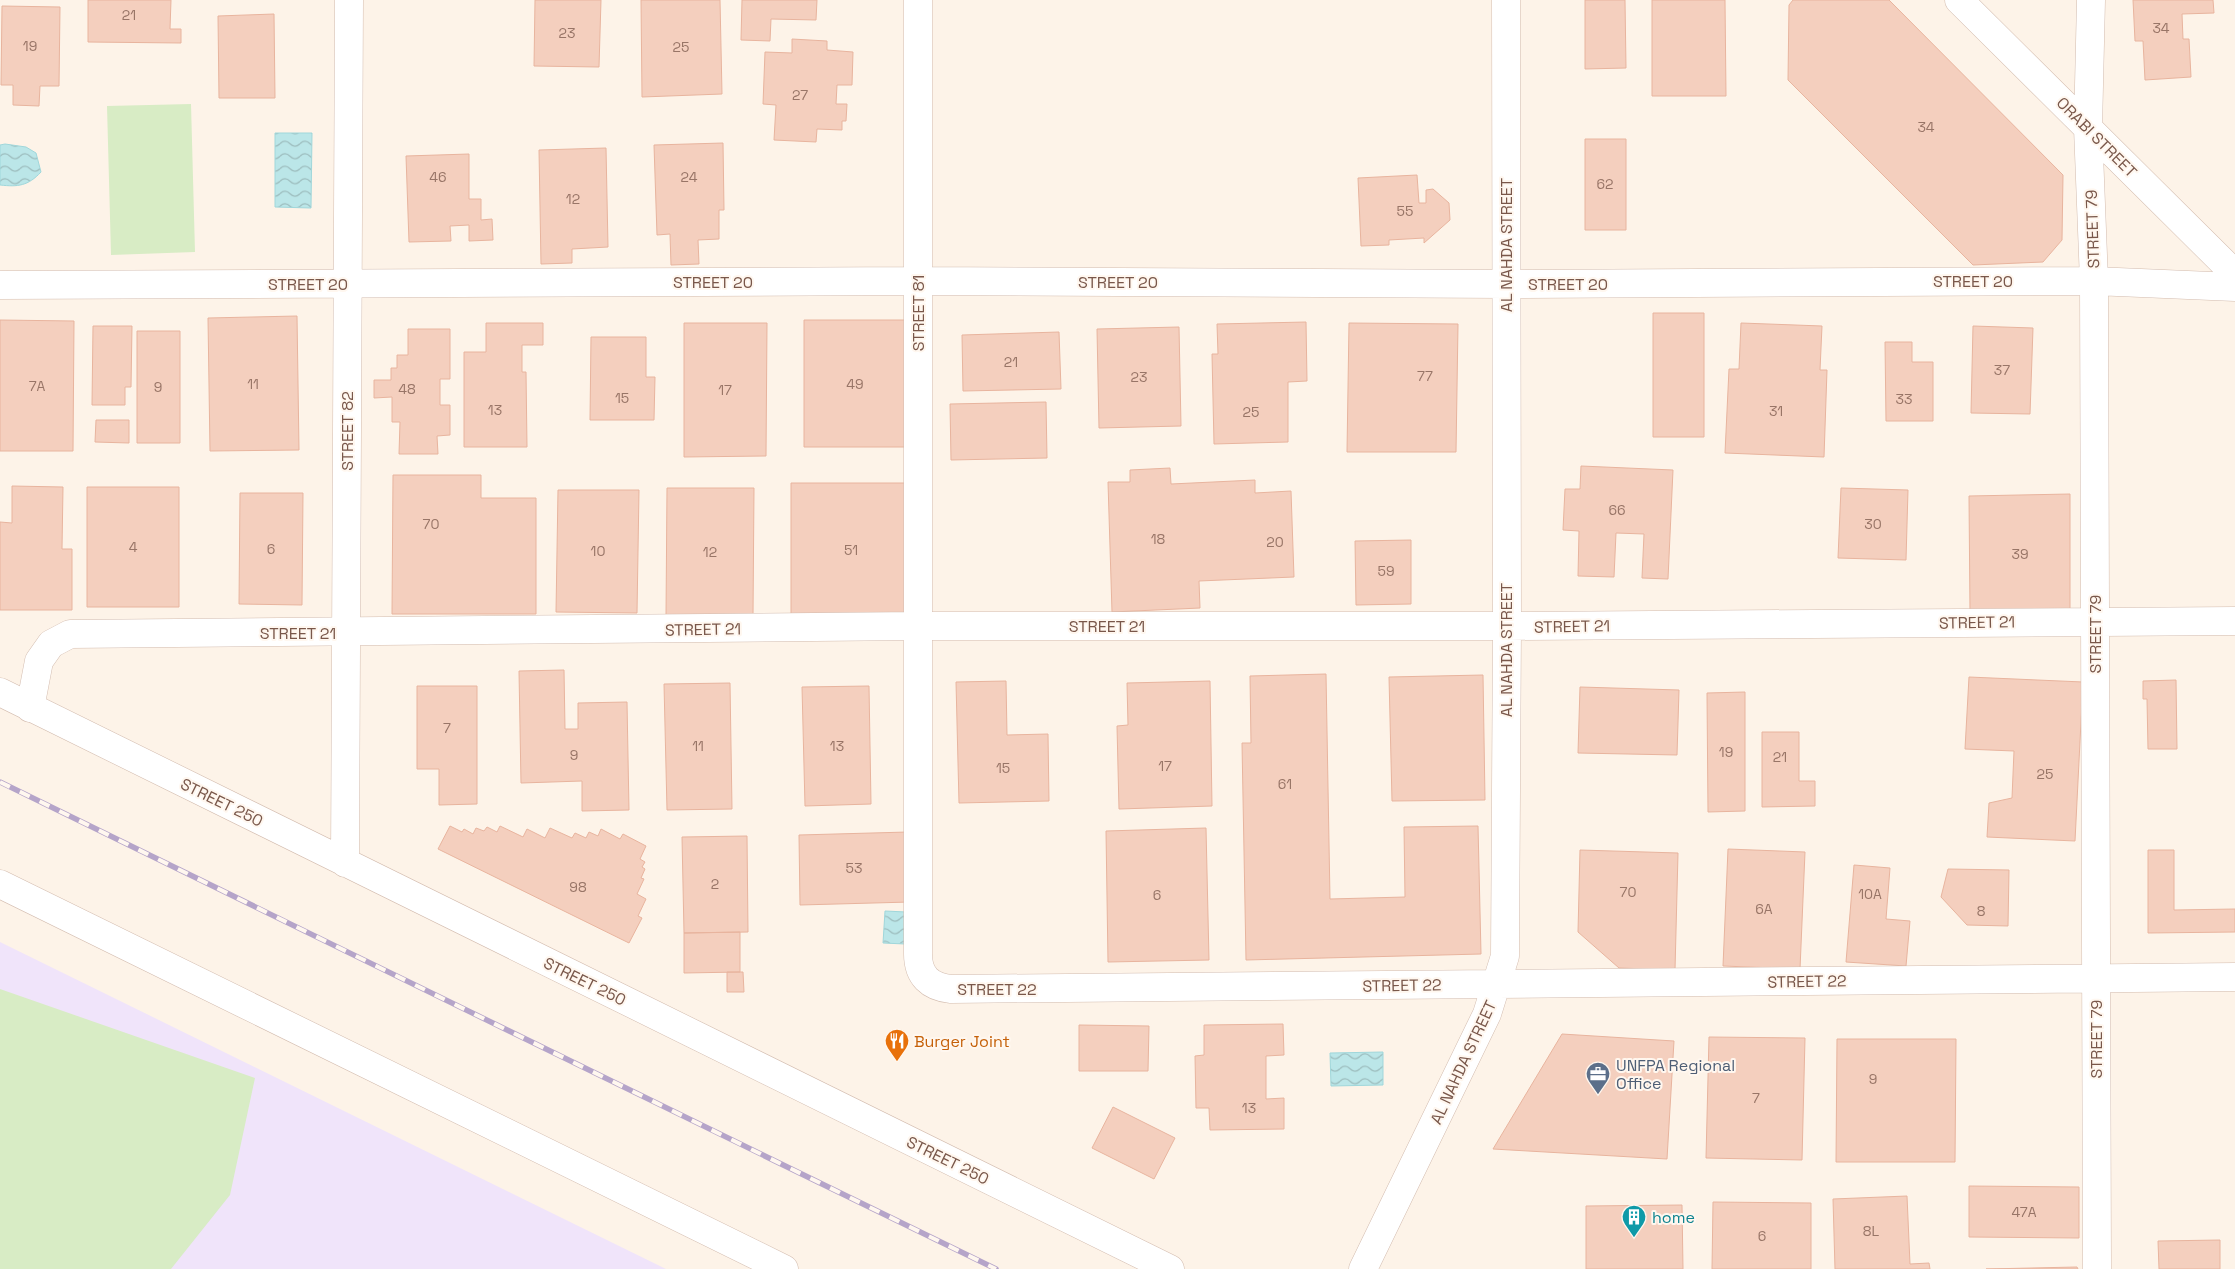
<svg xmlns="http://www.w3.org/2000/svg" width="2235" height="1269" viewBox="0 0 2235 1269" font-family="'Space Grotesk',sans-serif">
<style>
.education{fill:#f0e4fa}
.green{fill:#d8ecc5}
.water{fill:url(#water-waves);stroke:#a0d7db}
.building{fill:#f4cfbe;stroke:#e8b49e}
.lines{fill:none;stroke-linecap:round;stroke-linejoin:round}
.minor-casing{stroke:#d3bcaf;stroke-width:29}
.minor{stroke:#fff;stroke-width:28}
.rail-casing{stroke:#b5a4c9;stroke-width:5.5}
.rail{stroke:#fff7ef;stroke-width:4;stroke-dasharray:11;stroke-linecap:butt}
.labels{text-anchor:middle;stroke-width:4;stroke-linejoin:round;paint-order:stroke}
.number-label{font-size:14px;fill:#987567}
.street-label{font-size:16px;fill:#79574a;stroke:#fff7ef}
.food-label{font-size:16px;fill:#c56008;stroke:#fff7ef;text-anchor:start}
.service-label{font-size:16px;fill:#4e5e75;stroke:#fff7ef;text-anchor:start}
.culture-label{font-size:16px;fill:#0d838f;stroke:#fff7ef;text-anchor:start}
</style>
<defs>
<pattern id="water-waves" width="16" height="10" patternUnits="userSpaceOnUse" patternTransform="scale(1.25)"><rect width="16" height="10" fill="#bbe6e8"/><path d="M0 5q4-4 8 0t8 0" fill="none" stroke="#9dbdbe"/></pattern>
</defs>
<rect width="100%" height="100%" fill="#fdf3e8"/>
<path class="education" d="M 0,942 L 666,1269 L 0,1269 Z"/>
<path class="green" d="M 191,104 L 195,252 L 111,255 L 107,106 Z
M 0,989 L 255,1078 L 230,1195 L 171,1269 L 0,1269 Z"/>
<path class="water" d="M 275,133 L 312,133 L 311,208 L 275,207 Z
M 5,144 L 26,147 L 36,153 L 41,172 C 28,186 18,187 0,185 L 0,145 Z
M 885,911 L 906,912 L 905,944 L 883,943 Z
M 1383,1052 L 1383,1085 L 1331,1086 L 1330,1053 Z"/>
<path class="building" d="M 88,0 L 171,0 L 170,29 L 181,29 L 181,43 L 88,42 Z
M 535,0 L 601,0 L 599,67 L 534,66 Z
M 641,0 L 720,0 L 722,94 L 642,97 Z
M 742,0 L 817,0 L 816,20 L 771,19 L 770,41 L 741,40 Z
M 1585,0 L 1625,0 L 1626,68 L 1585,69 Z
M 1652,0 L 1725,0 L 1726,96 L 1652,96 Z
M 1793,0 L 1889,0 L 2063,175 L 2062,240 L 2043,262 L 1973,265 L 1788,80 L 1789,5 Z
M 2133,0 L 2213,0 L 2214,13 L 2182,14 L 2183,39 L 2189,39 L 2191,77 L 2145,80 L 2143,41 L 2135,41 Z
M 2,6 L 60,7 L 59,86 L 40,86 L 39,106 L 13,105 L 13,85 L 1,85 Z
M 274,14 L 275,98 L 219,98 L 218,16 Z
M 792,39 L 827,41 L 827,50 L 853,52 L 852,85 L 837,85 L 836,104 L 847,104 L 846,121 L 842,121 L 842,130 L 817,129 L 816,142 L 774,140 L 776,105 L 763,104 L 765,52 L 792,53 Z
M 1585,139 L 1626,139 L 1626,230 L 1585,230 Z
M 723,143 L 724,210 L 719,210 L 719,239 L 698,240 L 699,264 L 671,265 L 670,234 L 657,235 L 654,145 Z
M 606,148 L 608,247 L 572,249 L 572,263 L 541,264 L 539,150 Z
M 469,154 L 469,199 L 481,199 L 481,220 L 492,219 L 493,240 L 469,241 L 469,225 L 450,226 L 451,241 L 409,242 L 406,156 Z
M 1417,175 L 1419,203 L 1426,203 L 1426,190 L 1433,189 L 1449,203 L 1450,220 L 1424,243 L 1424,238 L 1389,240 L 1389,245 L 1361,246 L 1358,178 Z
M 1653,313 L 1704,313 L 1704,437 L 1653,437 Z
M 297,316 L 299,450 L 210,451 L 208,318 Z
M 0,320 L 74,321 L 73,451 L 0,451 Z
M 804,320 L 906,320 L 906,447 L 804,447 Z
M 1306,322 L 1307,381 L 1288,382 L 1288,442 L 1214,444 L 1212,354 L 1218,354 L 1217,324 Z
M 486,323 L 543,323 L 543,345 L 522,345 L 522,372 L 526,372 L 527,447 L 464,447 L 464,352 L 486,352 Z
M 684,323 L 767,323 L 766,456 L 684,457 Z
M 1349,323 L 1458,324 L 1456,452 L 1347,452 Z
M 1741,323 L 1822,326 L 1820,370 L 1827,370 L 1824,457 L 1725,453 L 1729,369 L 1739,369 Z
M 93,326 L 132,326 L 131,387 L 125,387 L 125,405 L 92,405 Z
M 1973,326 L 2033,328 L 2030,414 L 1971,413 Z
M 1179,327 L 1181,426 L 1099,428 L 1097,329 Z
M 408,329 L 450,329 L 450,379 L 440,379 L 440,405 L 450,405 L 450,435 L 437,436 L 438,454 L 399,454 L 400,422 L 392,422 L 392,397 L 374,398 L 374,380 L 391,380 L 391,368 L 397,368 L 397,355 L 408,355 Z
M 137,331 L 180,331 L 180,443 L 137,443 Z
M 1059,332 L 1061,389 L 963,391 L 962,335 Z
M 591,337 L 646,337 L 646,377 L 655,377 L 654,420 L 590,420 Z
M 1885,342 L 1912,342 L 1912,362 L 1933,362 L 1933,421 L 1886,421 Z
M 1046,402 L 1047,458 L 951,460 L 950,404 Z
M 96,420 L 129,420 L 129,443 L 95,442 Z
M 1581,466 L 1673,470 L 1668,579 L 1642,578 L 1644,534 L 1616,533 L 1614,577 L 1578,576 L 1579,531 L 1563,530 L 1565,489 L 1580,489 Z
M 1170,468 L 1171,484 L 1255,480 L 1255,493 L 1291,491 L 1294,577 L 1199,581 L 1200,608 L 1112,612 L 1108,482 L 1130,482 L 1130,470 Z
M 393,475 L 481,475 L 481,498 L 536,498 L 536,614 L 392,614 Z
M 791,483 L 911,483 L 911,617 L 791,617 Z
M 12,486 L 63,487 L 62,549 L 72,549 L 72,610 L 0,610 L 0,522 L 12,523 Z
M 87,487 L 179,487 L 179,607 L 87,607 Z
M 667,488 L 754,488 L 753,616 L 666,616 Z
M 1841,488 L 1908,490 L 1906,560 L 1838,558 Z
M 558,490 L 639,490 L 637,613 L 556,612 Z
M 240,493 L 303,493 L 302,605 L 239,604 Z
M 2070,494 L 2070,612 L 1970,613 L 1969,496 Z
M 1411,540 L 1411,604 L 1356,605 L 1355,541 Z
M 564,670 L 565,729 L 578,729 L 578,703 L 627,702 L 629,810 L 582,811 L 582,781 L 521,783 L 519,671 Z
M 1326,674 L 1330,899 L 1405,897 L 1404,827 L 1478,826 L 1481,954 L 1246,960 L 1242,743 L 1251,743 L 1250,676 Z
M 1483,675 L 1485,800 L 1392,801 L 1389,677 Z
M 1969,677 L 2083,682 L 2075,841 L 1987,837 L 1989,803 L 2012,798 L 2014,751 L 1965,749 Z
M 2176,680 L 2177,749 L 2148,749 L 2147,699 L 2143,699 L 2143,681 Z
M 1006,681 L 1007,735 L 1048,734 L 1049,801 L 959,803 L 956,682 Z
M 1210,681 L 1212,806 L 1119,809 L 1117,726 L 1128,725 L 1127,683 Z
M 730,683 L 732,809 L 667,810 L 664,684 Z
M 417,686 L 477,686 L 477,804 L 439,805 L 439,769 L 417,769 Z
M 869,686 L 871,804 L 805,806 L 802,687 Z
M 1580,687 L 1679,690 L 1677,755 L 1578,753 Z
M 1745,692 L 1745,811 L 1708,812 L 1707,693 Z
M 1762,732 L 1799,732 L 1799,781 L 1815,781 L 1815,806 L 1762,807 Z
M 450,826 L 462,832 L 464,829 L 473,834 L 476,828 L 484,831 L 487,827 L 497,832 L 500,826 L 523,837 L 527,829 L 545,838 L 550,828 L 572,838 L 575,833 L 586,838 L 589,832 L 598,836 L 601,829 L 620,839 L 623,834 L 646,846 L 640,859 L 645,862 L 642,867 L 645,869 L 641,878 L 644,879 L 637,894 L 646,899 L 638,916 L 642,918 L 629,943 L 438,849 Z
M 1206,828 L 1209,960 L 1108,962 L 1106,831 Z
M 908,832 L 910,902 L 800,905 L 799,835 Z
M 747,836 L 748,932 L 684,933 L 682,837 Z
M 1728,849 L 1805,852 L 1800,969 L 1723,966 Z
M 1580,850 L 1678,853 L 1675,970 L 1619,968 L 1578,932 Z
M 2148,850 L 2174,850 L 2174,910 L 2235,909 L 2235,932 L 2148,933 Z
M 1854,865 L 1890,868 L 1886,919 L 1910,921 L 1906,966 L 1846,962 Z
M 1948,869 L 2009,870 L 2008,926 L 1967,925 L 1941,897 Z
M 740,932 L 740,972 L 684,973 L 684,933 Z
M 727,972 L 743,972 L 744,992 L 727,992 Z
M 1283,1024 L 1284,1055 L 1266,1056 L 1266,1099 L 1284,1098 L 1284,1129 L 1210,1130 L 1209,1108 L 1196,1108 L 1195,1056 L 1204,1055 L 1204,1025 Z
M 1079,1025 L 1149,1026 L 1148,1071 L 1079,1071 Z
M 1562,1034 L 1674,1041 L 1667,1159 L 1493,1149 Z
M 1709,1037 L 1805,1038 L 1802,1160 L 1706,1158 Z
M 1837,1039 L 1956,1039 L 1955,1162 L 1836,1162 Z
M 1113,1107 L 1175,1138 L 1154,1179 L 1092,1148 Z
M 1969,1186 L 2079,1187 L 2079,1238 L 1969,1237 Z
M 1907,1196 L 1910,1264 L 1929,1263 L 1930,1269 L 1835,1269 L 1833,1199 Z
M 1713,1202 L 1811,1203 L 1811,1269 L 1712,1269 Z
M 1682,1205 L 1683,1269 L 1586,1269 L 1586,1206 Z
M 2220,1240 L 2220,1269 L 2159,1269 L 2158,1241 Z
M 2077,1267 L 2078,1269 L 1986,1269 Z"/>
<g class="lines">
<defs>
<path id="minor" d="M 918,0 L 918,954 C 918,976 930,987 951,989 L 2235,977
M 1959,0 L 2235,274
M 2091,0 L 2088,128 L 2094,281 L 2097,1269
M 0,285 L 918,281 L 1506,284 L 2094,281 L 2235,287
M 0,692 L 1170,1269
M 30,708 L 39,661 L 51,644 L 70,634 L 918,626 L 1507,626 L 2235,621
M 345,863 L 349,0
M 0,884 L 784,1269
M 1363,1269 L 1487,1014 L 1505,956 L 1507,626 L 1506,0"/>
</defs>
<use href="#minor" class="minor-casing"/>
<use href="#minor" class="minor"/>
<defs>
<path id="rail" d="M 0,782 L 996,1269"/>
</defs>
<use href="#rail" class="rail-casing"/>
<use href="#rail" class="rail"/>
</g>
<defs>
<symbol id="restaurant-pin" viewBox="-11 -11 22 30"><path d="M0 17L-7.5 6A9.5 9.5 0 1 1 7.5 6Z" fill="#e8710a" stroke="#fff7ef"/><path d="M-5-6h1v4h1v-4h1v4h1v-4h1v5L-1.5 .5V6h-2V.5L-5-1ZM5-6V6H3V1.5H1.5Q1.5-4 5-6Z" fill="#fff"/></symbol>
<symbol id="office-pin" viewBox="-11 -11 22 30"><path d="M0 17L-7.5 6A9.5 9.5 0 1 1 7.5 6Z" fill="#5c6f8a" stroke="#fff7ef"/><path d="M-6-3h4V-5.5h4V-3h4V5H-6ZM-1-4.5V-3h2v-1.5ZM-6 0V1H6V0Z" fill="#fff"/></symbol>
<symbol id="building-pin" viewBox="-11 -11 22 30"><path d="M0 17L-7.5 6A9.5 9.5 0 1 1 7.5 6Z" fill="#0f9aa8" stroke="#fff7ef"/><path d="M-4-6H4V6H1V3H-1V6H-4ZM-2.5-4.3h1.7v1.8h-1.7ZM.8-4.3h1.7v1.8H.8ZM-2.5-1h1.7V.8h-1.7ZM.8-1h1.7V.8H.8Z" fill="#fff"/></symbol>
</defs>
<g fill-rule="evenodd">
<use href="#restaurant-pin" x="883" y="1027" width="28" height="38"/>
<use href="#office-pin" x="1584" y="1060" width="28" height="38"/>
<use href="#building-pin" x="1620" y="1203" width="28" height="38"/>
</g>
<g class="labels">
<g class="number-label">
<text x="129" y="20">21</text>
<text x="2161" y="33">34</text>
<text x="567" y="38">23</text>
<text x="30" y="51">19</text>
<text x="681" y="52">25</text>
<text x="800" y="100">27</text>
<text x="1926" y="132">34</text>
<text x="438" y="182">46</text>
<text x="689" y="182">24</text>
<text x="1605" y="189">62</text>
<text x="573" y="204">12</text>
<text x="1405" y="216">55</text>
<text x="1011" y="367">21</text>
<text x="2002" y="375">37</text>
<text x="1425" y="381">77</text>
<text x="1139" y="382">23</text>
<text x="253" y="389">11</text>
<text x="855" y="389">49</text>
<text x="37" y="391">7A</text>
<text x="158" y="392">9</text>
<text x="407" y="394">48</text>
<text x="725" y="395">17</text>
<text x="622" y="403">15</text>
<text x="1904" y="404">33</text>
<text x="495" y="415">13</text>
<text x="1776" y="416">31</text>
<text x="1251" y="417">25</text>
<text x="1617" y="515">66</text>
<text x="431" y="529">70</text>
<text x="1873" y="529">30</text>
<text x="1158" y="544">18</text>
<text x="1275" y="547">20</text>
<text x="133" y="552">4</text>
<text x="271" y="554">6</text>
<text x="851" y="555">51</text>
<text x="598" y="556">10</text>
<text x="710" y="557">12</text>
<text x="2020" y="559">39</text>
<text x="1386" y="576">59</text>
<text x="447" y="733">7</text>
<text x="698" y="751">11</text>
<text x="837" y="751">13</text>
<text x="1726" y="757">19</text>
<text x="574" y="760">9</text>
<text x="1780" y="762">21</text>
<text x="1165" y="771">17</text>
<text x="1003" y="773">15</text>
<text x="2045" y="779">25</text>
<text x="1285" y="789">61</text>
<text x="854" y="873">53</text>
<text x="715" y="889">2</text>
<text x="578" y="892">98</text>
<text x="1628" y="897">70</text>
<text x="1870" y="899">10A</text>
<text x="1157" y="900">6</text>
<text x="1764" y="914">6A</text>
<text x="1981" y="916">8</text>
<text x="1873" y="1084">9</text>
<text x="1756" y="1103">7</text>
<text x="1249" y="1113">13</text>
<text x="2024" y="1217">47A</text>
<text x="1871" y="1236">8L</text>
<text x="1762" y="1241">6</text>
</g>
<g class="street-label">
<text transform="translate(2097 137) rotate(45)" y="6">ORABI STREET</text>
<text transform="translate(2092 229) rotate(-92)" y="6">STREET 79</text>
<text transform="translate(1506 245) rotate(-90)" y="6">AL NAHDA STREET</text>
<text x="1973" y="287">STREET 20</text>
<text x="713" y="288">STREET 20</text>
<text x="1118" y="288">STREET 20</text>
<text x="308" y="290">STREET 20</text>
<text x="1568" y="290">STREET 20</text>
<text transform="translate(918 313) rotate(-90)" y="6">STREET 81</text>
<text transform="translate(347 431) rotate(-90)" y="6">STREET 82</text>
<text transform="translate(1977 622) rotate(-1)" y="6">STREET 21</text>
<text x="1107" y="632">STREET 21</text>
<text transform="translate(1572 626) rotate(-1)" y="6">STREET 21</text>
<text transform="translate(703 629) rotate(-1)" y="6">STREET 21</text>
<text x="298" y="639">STREET 21</text>
<text transform="translate(2095 634) rotate(-90)" y="6">STREET 79</text>
<text transform="translate(1506 650) rotate(-90)" y="6">AL NAHDA STREET</text>
<text transform="translate(222 802) rotate(26)" y="6">STREET 250</text>
<text transform="translate(585 981) rotate(26)" y="6">STREET 250</text>
<text transform="translate(1807 981) rotate(-1)" y="6">STREET 22</text>
<text transform="translate(1402 985) rotate(-1)" y="6">STREET 22</text>
<text x="997" y="995">STREET 22</text>
<text transform="translate(2096 1039) rotate(-90)" y="6">STREET 79</text>
<text transform="translate(1463 1062) rotate(-65)" y="6">AL NAHDA STREET</text>
<text transform="translate(948 1160) rotate(26)" y="6">STREET 250</text>
</g>
<g class="food-label">
<text x="914" y="1047">Burger Joint</text>
</g>
<g class="service-label">
<text x="1616" y="1071">UNFPA Regional<tspan x="1616" dy="18">Office</tspan></text>
</g>
<g class="culture-label">
<text x="1652" y="1223">home</text>
</g>
</g>
</svg>
